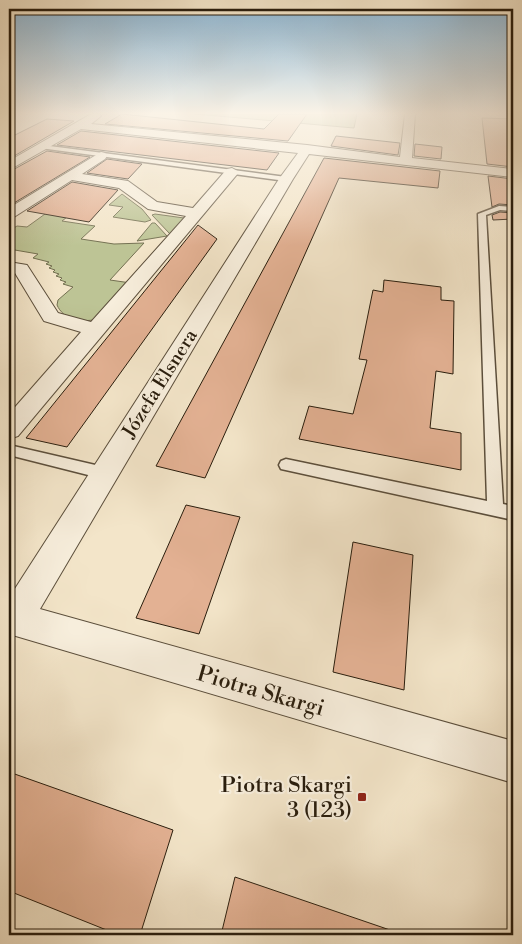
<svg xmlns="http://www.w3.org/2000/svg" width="522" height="944" viewBox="0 0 522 944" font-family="'Libre Bodoni',serif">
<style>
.green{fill:#bdc495;stroke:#737051}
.building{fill:#e3b193;stroke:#291d0d}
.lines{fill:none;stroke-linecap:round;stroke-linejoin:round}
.service-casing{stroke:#5c4f3c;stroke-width:3}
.minor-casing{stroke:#5c4f3c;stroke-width:2}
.service{fill:#f7eedc;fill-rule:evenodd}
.minor{fill:#f7eedc;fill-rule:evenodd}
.poi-dot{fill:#8f2418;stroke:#f7eedc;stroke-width:2}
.labels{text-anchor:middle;stroke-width:4.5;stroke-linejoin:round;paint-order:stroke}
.street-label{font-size:19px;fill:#291d0d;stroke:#f7eedc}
.near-street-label{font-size:22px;fill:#291d0d;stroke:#f7eedc}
.near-poi-label{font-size:22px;fill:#291d0d;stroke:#f7eedc;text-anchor:end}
</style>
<rect width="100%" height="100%" fill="#f3e5c9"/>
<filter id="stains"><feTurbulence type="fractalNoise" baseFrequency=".004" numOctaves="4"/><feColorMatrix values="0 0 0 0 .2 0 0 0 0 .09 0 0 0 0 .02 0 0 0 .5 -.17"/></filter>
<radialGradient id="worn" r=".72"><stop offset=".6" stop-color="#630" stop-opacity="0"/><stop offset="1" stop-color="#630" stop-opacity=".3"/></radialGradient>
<path class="green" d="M 195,114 L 357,114 L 354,128 Z
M 122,194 L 142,209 L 151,220 L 145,222 L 113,217 L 123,207 L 109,205 Z
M 76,210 L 62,221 L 95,226 L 81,239 L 114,244 L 144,243 L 110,280 L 131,283 L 93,320 C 79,322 63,319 57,305 L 58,300 L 73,287 L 63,284 L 66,282 L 60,280 L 62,278 L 56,276 L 59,274 L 53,272 L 55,270 L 49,268 L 52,266 L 46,264 L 49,262 L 33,258 L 38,254 L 9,249 L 9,231 L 17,226 L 27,227 L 45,214 Z
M 155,214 L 184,218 L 185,218 L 170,234 L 152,215 Z
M 152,223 L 155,223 L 167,236 L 137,241 Z"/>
<path class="building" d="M 122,114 L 264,129 L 279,114 L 307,114 L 288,141 L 105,124 Z
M 482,118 L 513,119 L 513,167 L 487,164 Z
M 47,119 L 74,121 L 9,159 L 9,138 Z
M 81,131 L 279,153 L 267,170 L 57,145 Z
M 336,136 L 400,143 L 398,155 L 331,146 Z
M 415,144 L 442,147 L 441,159 L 414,156 Z
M 47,151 L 90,157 L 9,206 L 9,172 Z
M 324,158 L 440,171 L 438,188 L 339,178 L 205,478 L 156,466 Z
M 107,159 L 142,164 L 128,179 L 87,173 Z
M 488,176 L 513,179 L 513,205 L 499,204 L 492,207 Z
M 72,182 L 118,190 L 89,222 L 27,211 Z
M 500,212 L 513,213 L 513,219 L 493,220 L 492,215 Z
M 198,225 L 217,239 L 67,447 L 26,438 Z
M 384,280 L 441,287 L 441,300 L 454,301 L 453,374 L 436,371 L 430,428 L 461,433 L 461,470 L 299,439 L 309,406 L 353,414 L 367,360 L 359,359 L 373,290 L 383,292 Z
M 186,505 L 240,517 L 199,634 L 136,618 Z
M 353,542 L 413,555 L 404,690 L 333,672 Z
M 9,772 L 173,830 L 140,935 L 119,935 L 9,891 Z
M 235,877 L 390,930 L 389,935 L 221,935 Z"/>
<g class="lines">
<defs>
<path id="service" d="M 42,145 L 286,177 L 290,179 L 286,181 L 40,148 L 39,147 Z
M 499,206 L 513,207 L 513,211 L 500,210 L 486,215 L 503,504 L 513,506 L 513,520 L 281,469 L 279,465 L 281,461 L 286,459 L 487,501 L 478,214 Z
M 9,445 L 104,467 L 109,469 L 112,473 L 109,477 L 104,479 L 9,455 Z"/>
<path id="minor" d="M 91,114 L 100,114 L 101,116 L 91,124 L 307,145 L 400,157 L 405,114 L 415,114 L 412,158 L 513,169 L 513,177 L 309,154 L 293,179 L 40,609 L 513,741 L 513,783 L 9,634 L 9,598 L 279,179 L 298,153 L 81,129 L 9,170 L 9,161 Z
M 101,152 L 105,153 L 107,156 L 105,159 L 82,174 L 128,181 L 157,202 L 193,208 L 227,169 L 232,168 L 239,172 L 18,436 L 9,439 L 9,414 L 81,332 L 44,321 L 15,273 L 9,272 L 9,262 L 27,265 L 58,313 L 91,322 L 186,216 L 148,209 L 119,188 L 72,180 L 14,217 L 9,218 L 9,208 Z"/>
</defs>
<use href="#service" class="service-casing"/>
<use href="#minor" class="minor-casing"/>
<use href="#service" class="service"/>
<use href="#minor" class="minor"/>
</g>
<linearGradient id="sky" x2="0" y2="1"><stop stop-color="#8bb8d8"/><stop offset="0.46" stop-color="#faf3e7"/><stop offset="1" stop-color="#faf3e7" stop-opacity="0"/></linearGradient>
<rect width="522" height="246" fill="url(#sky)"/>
<rect class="poi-dot" x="357" y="792" width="10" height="10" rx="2.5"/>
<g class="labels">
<g class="street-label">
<text transform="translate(159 383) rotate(-58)" y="7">Józefa Elsnera</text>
</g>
<g class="near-street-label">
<text transform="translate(261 690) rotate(16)" y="8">Piotra Skargi</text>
</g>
<g class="near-poi-label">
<text x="352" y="792">Piotra Skargi<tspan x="352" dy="25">3 (123)</tspan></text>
</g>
</g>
<rect width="522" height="944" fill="none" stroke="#f3e5c9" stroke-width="30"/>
<rect x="10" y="10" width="502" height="924" fill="none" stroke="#291d0d" stroke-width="2.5"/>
<rect x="15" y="15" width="492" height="914" fill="none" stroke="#291d0d"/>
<rect width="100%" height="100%" filter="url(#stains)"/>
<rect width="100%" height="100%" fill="url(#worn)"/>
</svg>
